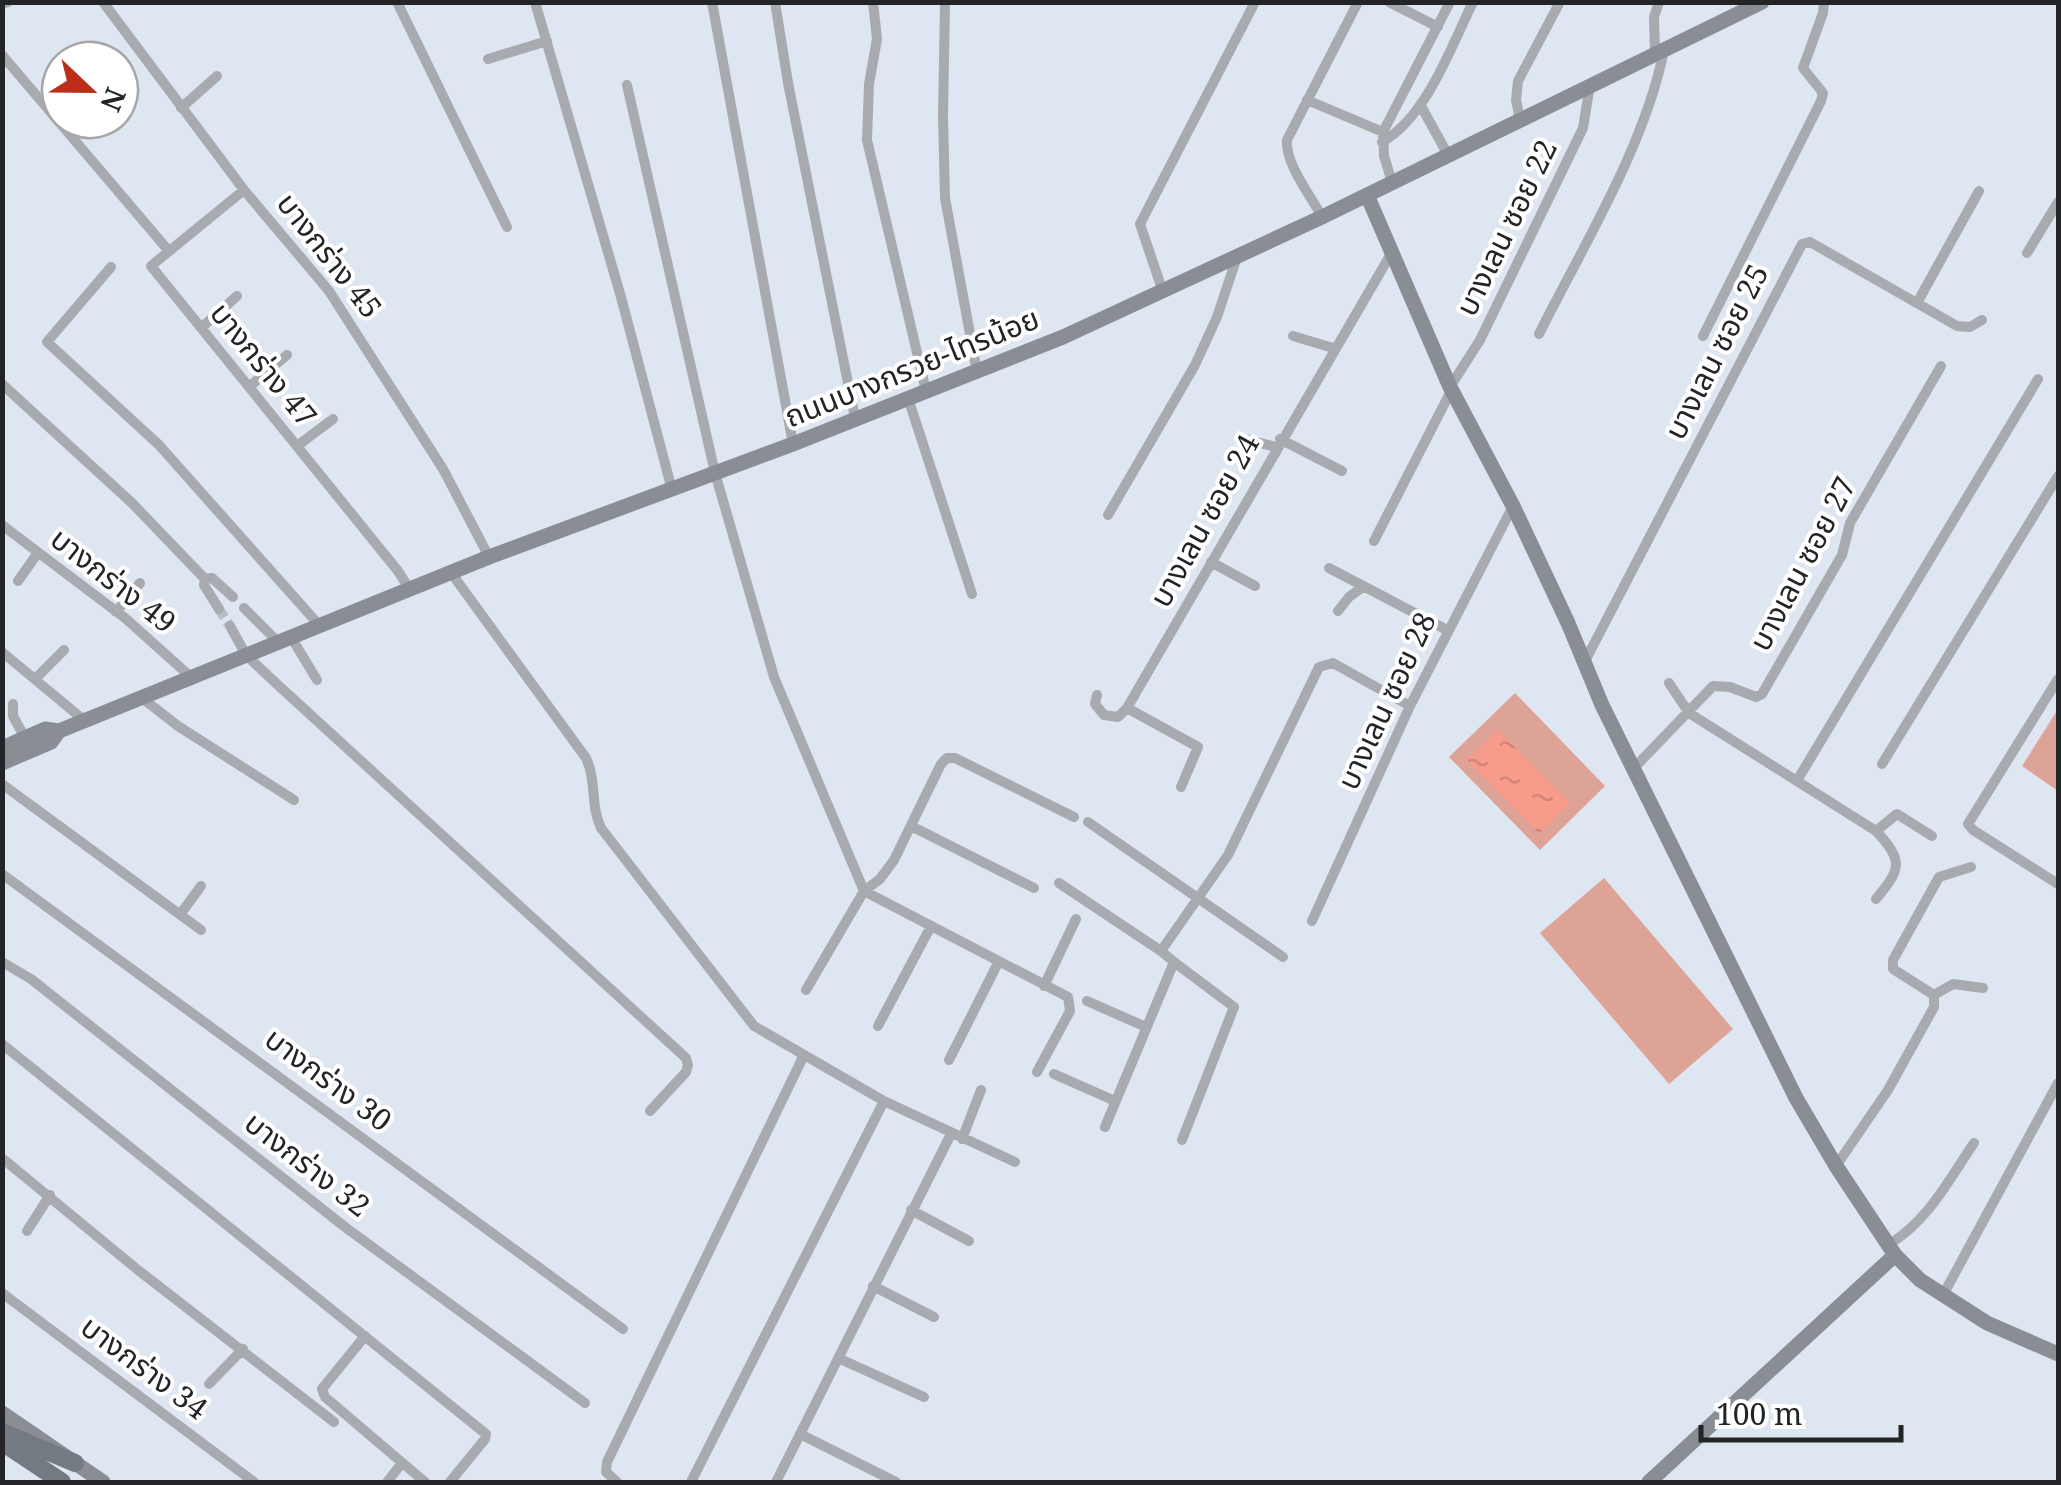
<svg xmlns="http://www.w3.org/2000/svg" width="2061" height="1485" viewBox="0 0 2061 1485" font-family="'Noto Serif','Noto Sans Thai',serif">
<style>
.grass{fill:#dea397}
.water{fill:url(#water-ripples)}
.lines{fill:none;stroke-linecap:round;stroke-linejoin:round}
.street-tunnel{stroke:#b8bfc9;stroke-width:10;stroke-dasharray:10 5;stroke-linecap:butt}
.street{stroke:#a7abaf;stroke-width:10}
.secondary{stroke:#898e95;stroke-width:15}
.primary{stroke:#747a82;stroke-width:18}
.labels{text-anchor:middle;stroke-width:8;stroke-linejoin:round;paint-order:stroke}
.street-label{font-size:30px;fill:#222428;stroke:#fff}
</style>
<defs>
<pattern id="water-ripples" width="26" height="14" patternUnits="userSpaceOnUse" patternTransform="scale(2.5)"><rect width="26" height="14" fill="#f79c8b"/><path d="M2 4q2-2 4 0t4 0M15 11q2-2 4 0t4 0" fill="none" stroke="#d38678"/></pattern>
</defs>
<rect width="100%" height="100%" fill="#dee6f1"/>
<path class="grass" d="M 1515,693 L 1605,786 L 1540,850 L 1449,757 Z
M 2058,709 L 2058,791 L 2022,766 Z
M 1604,878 L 1733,1029 L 1669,1084 L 1540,933 Z"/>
<path class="water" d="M 1498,730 L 1570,803 L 1539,834 L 1467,760 Z"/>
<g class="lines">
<path class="street-tunnel" d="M 219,609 L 230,626"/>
<path class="street" d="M 103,2 L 244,190 L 329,291 L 443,469 L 489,557
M 397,2 L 507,227
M 535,2 L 621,297 L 672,490
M 712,2 L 793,444
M 775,2 L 788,83 L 855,418
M 873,2 L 877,39 L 869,84 L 867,140 L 926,391
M 945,2 L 943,116 L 945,198 L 977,372
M 1389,2 L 1438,27
M 2,4 L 8,2
M 1655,53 L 1654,17 L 1659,2
M 2,55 L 168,250
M 488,59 L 547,41
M 627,85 L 715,473 L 774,677 L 864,891 L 880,879 L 894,860 L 941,764 L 947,758 L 955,758 L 1074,817
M 1307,100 L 1383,132
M 1421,106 L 1448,155
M 181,108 L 217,76
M 1520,120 L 1516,100 L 1518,81 L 1560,2
M 1382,142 C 1426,118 1451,47 1473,2
M 1392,182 L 1384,156 L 1383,132 L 1450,2
M 244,190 L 151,266 L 398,571 L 410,590
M 1322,217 C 1311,196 1285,164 1287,140 L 1358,2
M 2027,253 L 2058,202
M 111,267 L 47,342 L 159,445 L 319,625
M 1162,289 L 1140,224 L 1255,2
M 1917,303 L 1979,191
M 201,328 L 237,296
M 1539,334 C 1583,246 1645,146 1664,50
M 1293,336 L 1333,348
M 1703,336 L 1821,101 L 1823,93 L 1803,68 L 1823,13 L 1824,2
M 2,384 L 132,503 L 205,579 L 212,578 L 233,597
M 249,387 L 287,355
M 1450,387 L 1480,340 L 1583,128 L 1590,85
M 908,398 L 972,594
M 1280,439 L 1342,471
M 1248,440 L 1276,447
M 297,446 L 333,419
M 1108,515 L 1195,365 L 1217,317 L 1237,257
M 2,525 L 125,618 L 192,678
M 1374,541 L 1452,389
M 1211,562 L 1255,586
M 1329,568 L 1447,630
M 452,574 L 586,758 C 597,782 590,805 601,828 L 754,1026 L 884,1101 L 1015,1162
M 205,579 L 204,585 L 219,609
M 18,581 L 37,554
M 244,608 L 277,641
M 1338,611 L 1349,597 L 1364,586
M 116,612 L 140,583
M 230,626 L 246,655 L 279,686 L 686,1058 L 688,1065 L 686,1072 L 650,1111
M 291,637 L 317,680
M 2,652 L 85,721
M 1584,663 L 1802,244 L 1810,242 L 1957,326 L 1970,327 L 1982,320
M 36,678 L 64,650
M 2058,679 L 1968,824 L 1973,830 L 2058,884
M 1669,683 L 1689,713 L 1876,831 C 1904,861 1901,869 1876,899
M 1097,695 L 1095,704 L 1104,715 L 1118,717 L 1127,708
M 142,698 L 178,726 L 294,800
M 13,704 L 13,716 L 25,738
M 1882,764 L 2058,476
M 1634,768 L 1713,686 L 1730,687 L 1756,697 L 1762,694 L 1842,555 L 1850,523 L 1941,366
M 1798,779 L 2038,379
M 2,784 L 201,930
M 1181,787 L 1198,747 L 1127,708 L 1392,252
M 1088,822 L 1283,957
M 911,826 L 1034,888
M 1876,831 L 1897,814 L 1932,836
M 2,874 L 623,1329
M 1059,883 L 1161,951
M 182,912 L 201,886
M 1312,921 L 1410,706 L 1513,506
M 2,962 L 31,979 L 345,1227 L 585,1403
M 1174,962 L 1234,1007 L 1182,1140
M 1044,986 L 1076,919
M 806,990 L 864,891 L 1068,997 L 1070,1011 L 1037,1072
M 1934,995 L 1953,984 L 1983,988
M 1087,1001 L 1146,1027
M 878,1026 L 930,928
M 2,1044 L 486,1434 L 485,1439 L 450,1482
M 949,1060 L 998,963
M 1054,1074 L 1115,1101
M 1105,1127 L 1174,962 L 1161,951 L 1228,855 L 1319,667 L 1333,663 L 1410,706
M 962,1139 L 981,1090
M 2,1158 L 138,1270 L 334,1422
M 1836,1166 L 1888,1090 L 1934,1007 L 1934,995 L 1893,969 L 1893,960 L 1939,877 L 1971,867
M 911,1210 L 969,1241
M 27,1231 L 50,1195
M 1888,1245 C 1928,1221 1948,1181 1974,1143
M 873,1286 L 934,1317
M 2,1293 L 254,1482
M 1942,1297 L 2058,1083
M 365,1336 L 322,1389 L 325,1397 L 425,1482
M 838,1358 L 924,1397
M 209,1384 L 243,1349
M 800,1434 L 896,1482
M 387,1482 L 402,1463
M 617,1482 L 606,1472 L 607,1462 L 803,1057
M 691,1482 L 884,1101
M 776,1482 L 951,1134"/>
<path class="secondary" d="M 1367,195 L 1450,387 L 1513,506 L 1568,623 L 1602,705 L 1796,1098 L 1836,1166 L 1895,1255 L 1920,1280 L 1987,1323 L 2058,1354
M 2,748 L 45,729 L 59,731
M 2,763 L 51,742 L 59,731 L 489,557 L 793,444 L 1063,337 L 1322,217 L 1762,2
M 2,1413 L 103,1482
M 1649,1482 L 1895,1255"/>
<path class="primary" d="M 2,1432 L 75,1463
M 2,1442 L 62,1482"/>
</g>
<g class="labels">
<g class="street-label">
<text transform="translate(1507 228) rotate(-64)" y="10">บางเลน ซอย 22</text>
<text transform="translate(329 256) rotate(52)" y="10">บางกร่าง 45</text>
<text transform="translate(1717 352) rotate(-63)" y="10">บางเลน ซอย 25</text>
<text transform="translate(263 365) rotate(51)" y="10">บางกร่าง 47</text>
<text transform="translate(912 368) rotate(-22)" y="10">ถนนบางกรวย-ไทรน้อย</text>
<text transform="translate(1205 521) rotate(-61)" y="10">บางเลน ซอย 24</text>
<text transform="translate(1803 564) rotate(-62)" y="10">บางเลน ซอย 27</text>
<text transform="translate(113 581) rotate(38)" y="10">บางกร่าง 49</text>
<text transform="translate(1387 701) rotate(-65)" y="10">บางเลน ซอย 28</text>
<text transform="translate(328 1080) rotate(37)" y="10">บางกร่าง 30</text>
<text transform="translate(307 1165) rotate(38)" y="10">บางกร่าง 32</text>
<text transform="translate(144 1368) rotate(37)" y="10">บางกร่าง 34</text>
</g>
</g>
<rect width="2061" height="1485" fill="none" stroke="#222428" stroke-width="10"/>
<g transform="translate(90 90) rotate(112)"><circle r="48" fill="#ffffff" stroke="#a7a7a9" stroke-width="2.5"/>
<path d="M0-8L18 38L0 25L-18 38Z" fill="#ba2e1a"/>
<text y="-15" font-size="28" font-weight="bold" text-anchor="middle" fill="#222428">N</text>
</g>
<path d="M1701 1425v15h200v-15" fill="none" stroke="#222428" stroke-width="5"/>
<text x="1716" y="1425" font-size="30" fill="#222428" stroke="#ffffff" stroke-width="8" paint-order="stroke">100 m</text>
</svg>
